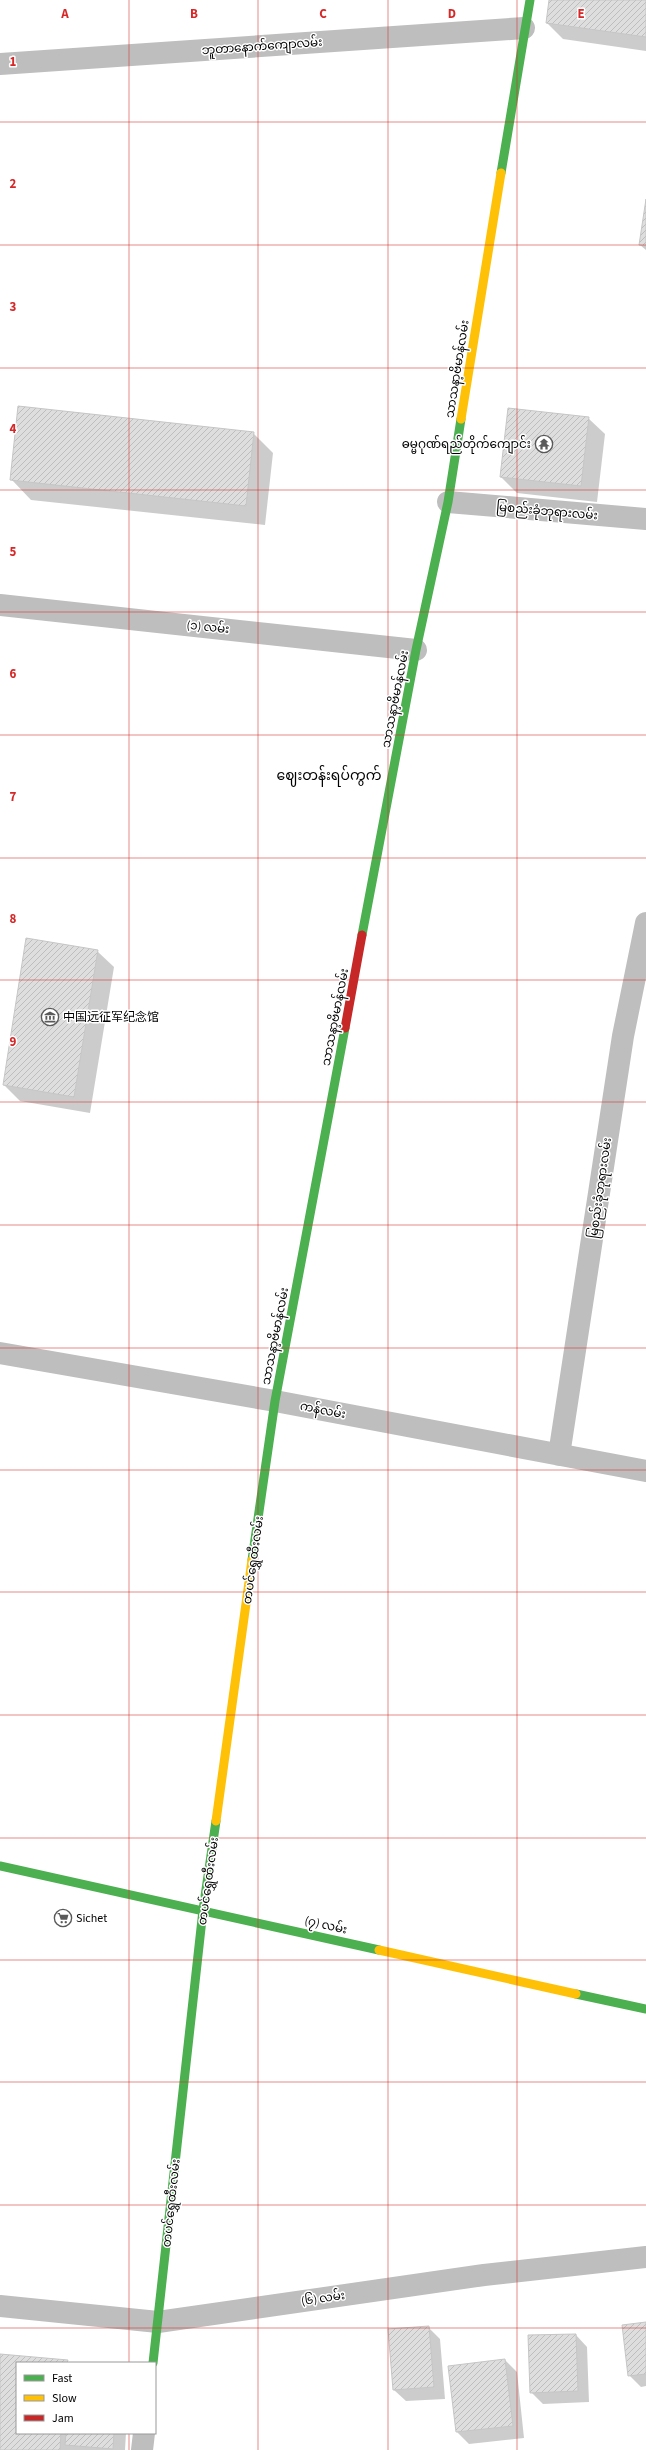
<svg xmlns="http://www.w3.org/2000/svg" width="646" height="2450" viewBox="0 0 646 2450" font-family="'Source Sans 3','Noto Sans SC','Noto Sans Myanmar',sans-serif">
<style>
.shadow{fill:#0003}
.building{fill:url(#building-hatch);stroke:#c6c6c6}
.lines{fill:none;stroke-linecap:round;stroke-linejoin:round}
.street{stroke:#bebebe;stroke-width:22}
.fast{stroke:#4caf50;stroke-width:9}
.slow{stroke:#ffc107;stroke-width:9}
.jam{stroke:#c62828;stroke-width:9}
.grid{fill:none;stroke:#d62828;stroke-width:1;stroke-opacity:0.55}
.labels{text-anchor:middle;stroke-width:3;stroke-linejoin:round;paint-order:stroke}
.street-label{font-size:12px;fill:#000;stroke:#fff}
.poi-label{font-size:12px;fill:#000;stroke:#fff;text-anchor:start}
.quarter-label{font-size:14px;fill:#000;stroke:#fff}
.grid-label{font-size:13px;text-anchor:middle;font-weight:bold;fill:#d62828;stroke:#fff;stroke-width:3;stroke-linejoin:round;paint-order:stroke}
</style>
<defs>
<pattern id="building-hatch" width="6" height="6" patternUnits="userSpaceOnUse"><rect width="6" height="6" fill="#dedede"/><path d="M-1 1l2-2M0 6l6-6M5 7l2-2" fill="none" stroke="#bdbdbd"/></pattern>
</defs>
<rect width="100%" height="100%" fill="#fff"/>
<path class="shadow" d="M 550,0 L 646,0 L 646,51 L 563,39 L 547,23 Z
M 646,206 L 646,250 L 640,245 Z
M 588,418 L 605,434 L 597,502 L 517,493 L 501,477 Z
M 253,433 L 273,453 L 265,525 L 31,500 L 12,480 Z
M 97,951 L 114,967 L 90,1113 L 20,1101 L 4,1085 Z
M 646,2323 L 646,2386 L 641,2387 L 629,2375 Z
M 428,2327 L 440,2339 L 445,2399 L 406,2401 L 394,2390 Z
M 576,2335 L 587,2347 L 589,2402 L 543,2404 L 531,2392 Z
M 0,2355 L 67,2361 L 69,2363 L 17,2363 L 17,2433 L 126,2433 L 125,2450 L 0,2450 Z
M 505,2360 L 517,2372 L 524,2438 L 469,2444 L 457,2432 L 449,2367 Z"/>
<path class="building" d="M 549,0 L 646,0 L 646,37 L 546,23 Z
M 646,199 L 646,246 L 639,245 Z
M 18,406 L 254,432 L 246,506 L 10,480 Z
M 508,408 L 589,417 L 581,486 L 500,477 Z
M 26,938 L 98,950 L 74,1097 L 3,1085 Z
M 646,2322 L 646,2374 L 628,2376 L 622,2325 Z
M 429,2326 L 434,2387 L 393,2390 L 388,2329 Z
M 576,2334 L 578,2391 L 530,2393 L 528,2335 Z
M 0,2354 L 68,2360 L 67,2363 L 17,2363 L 17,2433 L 61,2433 L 60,2450 L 0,2450 Z
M 505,2359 L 513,2426 L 456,2432 L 448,2366 Z
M 66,2433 L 114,2433 L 113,2449 L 65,2445 Z"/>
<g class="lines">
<path class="street" d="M 0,64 L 524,28
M 448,502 L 646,519
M 0,605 L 416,650
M 0,1353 L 275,1401 L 646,1471
M 559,1455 L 623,1036 L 646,923
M 0,2306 L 158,2322 L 484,2275 L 646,2257
M 142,2450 L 144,2433"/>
<path class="fast" d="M 501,173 L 530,0
M 362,935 L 416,650 L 448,502 L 461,419
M 252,1560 L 275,1401 L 345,1028
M 0,1866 L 379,1950
M 576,1994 L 646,2009
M 153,2363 L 203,1910 L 216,1821"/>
<path class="slow" d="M 461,419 L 501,173
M 216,1821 L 252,1560
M 379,1950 L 576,1994"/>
<path class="jam" d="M 345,1028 L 362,935"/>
</g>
<path class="grid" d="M 129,0 L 129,2363M 258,0 L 258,2450M 388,0 L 388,2450M 517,0 L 517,2450M 0,122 L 646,122M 0,245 L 646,245M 0,368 L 646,368M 0,490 L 646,490M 0,612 L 646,612M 0,735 L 646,735M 0,858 L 646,858M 0,980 L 646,980M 0,1102 L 646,1102M 0,1225 L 646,1225M 0,1348 L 646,1348M 0,1470 L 646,1470M 0,1592 L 646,1592M 0,1715 L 646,1715M 0,1838 L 646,1838M 0,1960 L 646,1960M 0,2082 L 646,2082M 0,2205 L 646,2205M 0,2328 L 646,2328M 129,2433 L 129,2450"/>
<defs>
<symbol id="temple-ring" viewBox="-11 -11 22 22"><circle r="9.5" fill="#fff" stroke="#595959" stroke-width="1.5"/><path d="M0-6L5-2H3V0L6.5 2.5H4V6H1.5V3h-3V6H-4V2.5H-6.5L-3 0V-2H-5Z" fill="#595959"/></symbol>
<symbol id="museum-ring" viewBox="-11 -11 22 22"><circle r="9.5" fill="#fff" stroke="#595959" stroke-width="1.5"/><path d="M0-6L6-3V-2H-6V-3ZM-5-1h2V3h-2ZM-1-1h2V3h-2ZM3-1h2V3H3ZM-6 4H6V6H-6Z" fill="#595959"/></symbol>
<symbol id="supermarket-ring" viewBox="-11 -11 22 22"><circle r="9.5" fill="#fff" stroke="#595959" stroke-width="1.5"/><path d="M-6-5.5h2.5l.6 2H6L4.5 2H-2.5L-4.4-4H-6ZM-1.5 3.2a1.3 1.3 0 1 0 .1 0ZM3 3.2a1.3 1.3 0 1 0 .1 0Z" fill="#595959"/></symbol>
</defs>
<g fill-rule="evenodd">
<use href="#temple-ring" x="534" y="434" width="20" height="20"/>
<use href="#museum-ring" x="40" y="1007" width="20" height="20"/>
<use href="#supermarket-ring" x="53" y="1908" width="20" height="20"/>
</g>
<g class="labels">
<g class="street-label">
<text transform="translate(262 46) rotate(-4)" y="4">ဘူတာနောက်ကျောလမ်း</text>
<text transform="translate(457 369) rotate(-81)" y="4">သာသနာ့ဗိမာန်လမ်း</text>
<text transform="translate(547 511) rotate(5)" y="4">မြစည်းခုံဘုရားလမ်း</text>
<text transform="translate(208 627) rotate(6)" y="4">(၁) လမ်း</text>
<text transform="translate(395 699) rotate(-79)" y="4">သာသနာ့ဗိမာန်လမ်း</text>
<text transform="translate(335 1017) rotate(-79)" y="4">သာသနာ့ဗိမာန်လမ်း</text>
<text transform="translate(600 1188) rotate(-82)" y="4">မြစည်းခုံဘုရားလမ်း</text>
<text transform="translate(275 1336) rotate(-79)" y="4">သာသနာ့ဗိမာန်လမ်း</text>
<text transform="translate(323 1410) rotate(11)" y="4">ကန်လမ်း</text>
<text transform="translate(253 1560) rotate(-82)" y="4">တပင်ရွှေထီးလမ်း</text>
<text transform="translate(208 1881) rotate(-82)" y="4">တပင်ရွှေထီးလမ်း</text>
<text transform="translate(326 1925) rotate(13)" y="4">(၇) လမ်း</text>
<text transform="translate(171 2203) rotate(-84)" y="4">တပင်ရွှေထီးလမ်း</text>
<text transform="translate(323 2298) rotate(-8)" y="4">(၆) လမ်း</text>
</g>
<g class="poi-label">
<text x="531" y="448" text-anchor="end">ဓမ္မဂုဏ်ရည်တိုက်ကျောင်း</text>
<text x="63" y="1021">中国远征军纪念馆</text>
<text x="76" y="1922">Sichet</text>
</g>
<g class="quarter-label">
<text x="329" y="780">ဈေးတန်းရပ်ကွက်</text>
</g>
</g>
<g class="grid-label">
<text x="65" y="18">A</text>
<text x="194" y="18">B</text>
<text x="323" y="18">C</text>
<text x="452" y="18">D</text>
<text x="581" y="18">E</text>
<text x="13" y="66">1</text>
<text x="13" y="188">2</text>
<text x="13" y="311">3</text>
<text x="13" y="433">4</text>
<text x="13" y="556">5</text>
<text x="13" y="678">6</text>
<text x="13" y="801">7</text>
<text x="13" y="923">8</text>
<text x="13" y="1046">9</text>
</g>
<rect x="16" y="2362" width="140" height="72" fill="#ffffff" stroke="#999999"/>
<rect x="24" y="2375" width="20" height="6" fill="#4caf50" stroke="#999999"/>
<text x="52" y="2382" font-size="12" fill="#000000">Fast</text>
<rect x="24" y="2395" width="20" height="6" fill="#ffc107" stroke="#999999"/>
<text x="52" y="2402" font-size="12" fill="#000000">Slow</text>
<rect x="24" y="2415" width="20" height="6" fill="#c62828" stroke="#999999"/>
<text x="52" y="2422" font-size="12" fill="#000000">Jam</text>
</svg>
